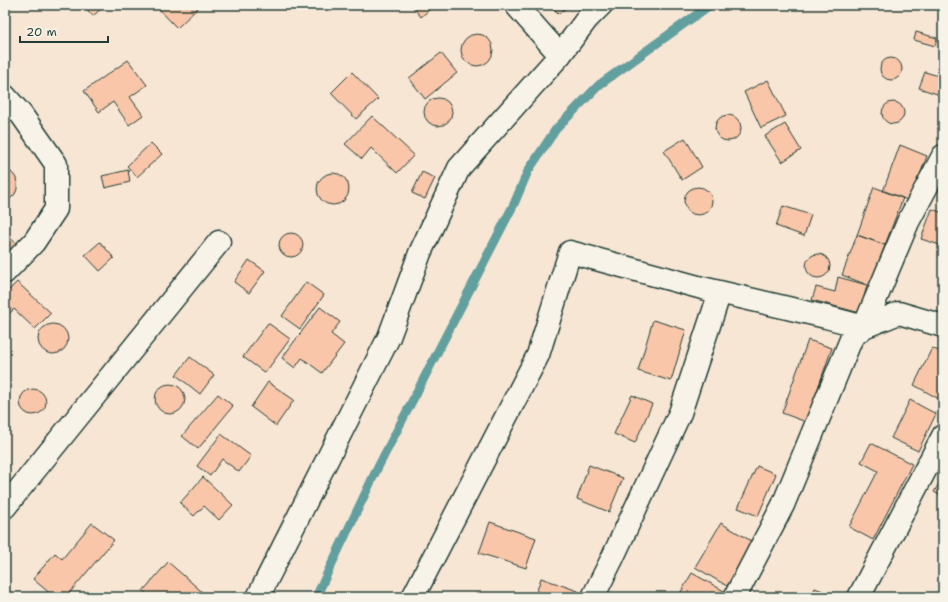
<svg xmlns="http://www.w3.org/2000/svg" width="948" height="602" viewBox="0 0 948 602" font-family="'Shantell Sans',sans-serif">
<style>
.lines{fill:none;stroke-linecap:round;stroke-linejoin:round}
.stream{stroke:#629f9f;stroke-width:9}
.building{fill:#f9c6a9;stroke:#1f3d34}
.minor-casing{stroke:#1f3d34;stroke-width:25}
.minor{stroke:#f7f3e8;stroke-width:22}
</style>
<rect width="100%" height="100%" fill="#f8e6d5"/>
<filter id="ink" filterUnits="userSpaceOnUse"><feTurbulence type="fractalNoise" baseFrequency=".025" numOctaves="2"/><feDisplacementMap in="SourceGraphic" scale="8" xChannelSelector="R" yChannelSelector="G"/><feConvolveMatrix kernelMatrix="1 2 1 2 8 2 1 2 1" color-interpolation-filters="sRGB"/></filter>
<g filter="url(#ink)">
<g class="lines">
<path class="stream" d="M 316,597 L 376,471 L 514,204 L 528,171 L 556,129 L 599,85 L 710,5"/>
</g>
<path class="building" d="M 83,5 L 105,5 L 93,16 Z
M 155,5 L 201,5 L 177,28 Z
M 411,5 L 435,5 L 421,17 Z
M 550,5 L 569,5 L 559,14 Z
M 916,32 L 937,38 L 935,46 L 914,40 Z
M461 50a16 16 0 1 1 32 0a16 16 0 1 1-32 0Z
M 441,53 L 457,73 L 425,99 L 409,78 Z
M880 69a11 11 0 1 1 22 0a11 11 0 1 1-22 0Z
M 128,60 L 147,85 L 130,97 L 143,115 L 129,125 L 113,102 L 99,112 L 84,91 Z
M 943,64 L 943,96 L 919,88 L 925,72 L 939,76 Z
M 352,72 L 378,99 L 356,119 L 331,93 Z
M 768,80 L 786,116 L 761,128 L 744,92 Z
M424 112a14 14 0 1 1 28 0a14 14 0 1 1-28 0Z
M882 113a11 11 0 1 1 22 0a11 11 0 1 1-22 0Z
M715 128a13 13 0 1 1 26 0a13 13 0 1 1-26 0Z
M 372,116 L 414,155 L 397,173 L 371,148 L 362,159 L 345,144 Z
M 785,124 L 801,150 L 782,162 L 765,136 Z
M 685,138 L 702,167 L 682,180 L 664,151 Z
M 151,143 L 162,154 L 137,177 L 127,166 Z
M 900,145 L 927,156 L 910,201 L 883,191 Z
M 5,169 L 9,170 L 13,174 L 16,178 L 17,184 L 17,189 L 15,194 L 11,198 L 5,201 Z
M 128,170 L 130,182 L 105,188 L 102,176 Z
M 422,172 L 435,178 L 425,199 L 412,193 Z
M317 189a16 16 0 1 1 32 0a16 16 0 1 1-32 0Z
M684 201a14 14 0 1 1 28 0a14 14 0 1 1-28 0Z
M 874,187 L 903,198 L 885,245 L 857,235 Z
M 783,206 L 811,215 L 804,236 L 776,226 Z
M 932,209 L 943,213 L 943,246 L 921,239 Z
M279 245a12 12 0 1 1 24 0a12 12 0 1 1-24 0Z
M 5,233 L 20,247 L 5,263 Z
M 857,235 L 885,245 L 870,286 L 842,275 Z
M 100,242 L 114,258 L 100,271 L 85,255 Z
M806 266a12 12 0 1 1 24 0a12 12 0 1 1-24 0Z
M 249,260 L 265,271 L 249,293 L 234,282 Z
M 838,277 L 867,285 L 860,313 L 812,300 L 816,287 L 835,292 Z
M 17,282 L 51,313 L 35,329 L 14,309 L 5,318 L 5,294 Z
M 306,282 L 324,295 L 300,329 L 282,316 Z
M 320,307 L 340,322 L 331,334 L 344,344 L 322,373 L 302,358 L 295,368 L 282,358 Z
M 653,320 L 686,330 L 671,381 L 638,371 Z
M 268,323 L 290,339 L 265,373 L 243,357 Z
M38 339a15 15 0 1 1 30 0a15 15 0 1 1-30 0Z
M 808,340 L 832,348 L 806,422 L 782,413 Z
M 932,348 L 943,353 L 943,391 L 939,399 L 914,385 Z
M 190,357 L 214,375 L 200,394 L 176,375 Z
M 268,382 L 294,400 L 276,426 L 251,407 Z
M155 399a15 15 0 1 1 30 0a15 15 0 1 1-30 0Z
M20 402a13 13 0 1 1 26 0a13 13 0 1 1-26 0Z
M 218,394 L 233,406 L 198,449 L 182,436 Z
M 632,395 L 652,404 L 635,443 L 614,434 Z
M 910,400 L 936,414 L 918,451 L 891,438 Z
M 221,434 L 251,456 L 239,472 L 222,459 L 210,476 L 197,466 Z
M 871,443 L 912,464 L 873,540 L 849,527 L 878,471 L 861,462 Z
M 589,465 L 623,478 L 609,512 L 577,499 Z
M 757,466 L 776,474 L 758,516 L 738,508 Z
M 203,477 L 233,505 L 219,520 L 204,506 L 194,516 L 180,503 Z
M 941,480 L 943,482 L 943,497 L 934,492 Z
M 490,522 L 536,538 L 526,568 L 479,553 Z
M 92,523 L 114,540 L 66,597 L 54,597 L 33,579 L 55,553 L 62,559 Z
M 721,523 L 753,542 L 727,586 L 695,567 Z
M 168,562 L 208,597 L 150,597 L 143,591 Z
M 692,573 L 724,591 L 721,597 L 678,597 Z
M 541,578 L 578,591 L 576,597 L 535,597 Z
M 815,588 L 838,597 L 811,597 Z"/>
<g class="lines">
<defs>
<path id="minor" d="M 516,5 L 560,55
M 5,96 L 21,114 L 56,164 L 56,209 L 34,242 L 5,272
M 5,507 L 219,242
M 258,597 L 389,337 L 420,253 L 459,168 L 560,55 L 587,19 L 601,5
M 413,597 L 538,355 L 570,252 L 702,288 L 826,317 L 864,327 L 899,313 L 943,326
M 593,597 L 612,559 L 680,413 L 720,292
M 735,597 L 783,505 L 852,337 L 864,327 L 908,222 L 943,156
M 859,597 L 943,436"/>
</defs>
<use href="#minor" class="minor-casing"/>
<use href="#minor" class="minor"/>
</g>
</g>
<rect width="948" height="602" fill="none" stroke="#f7f3e8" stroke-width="20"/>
<rect x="10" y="10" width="928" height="582" fill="none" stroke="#1f3d34" stroke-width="1.5" filter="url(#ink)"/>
<path d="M20 36v6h88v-6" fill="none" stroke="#1f3d34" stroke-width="2"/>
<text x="26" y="36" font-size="12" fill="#1f3d34" stroke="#f7f3e8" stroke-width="3" paint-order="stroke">20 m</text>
</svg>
